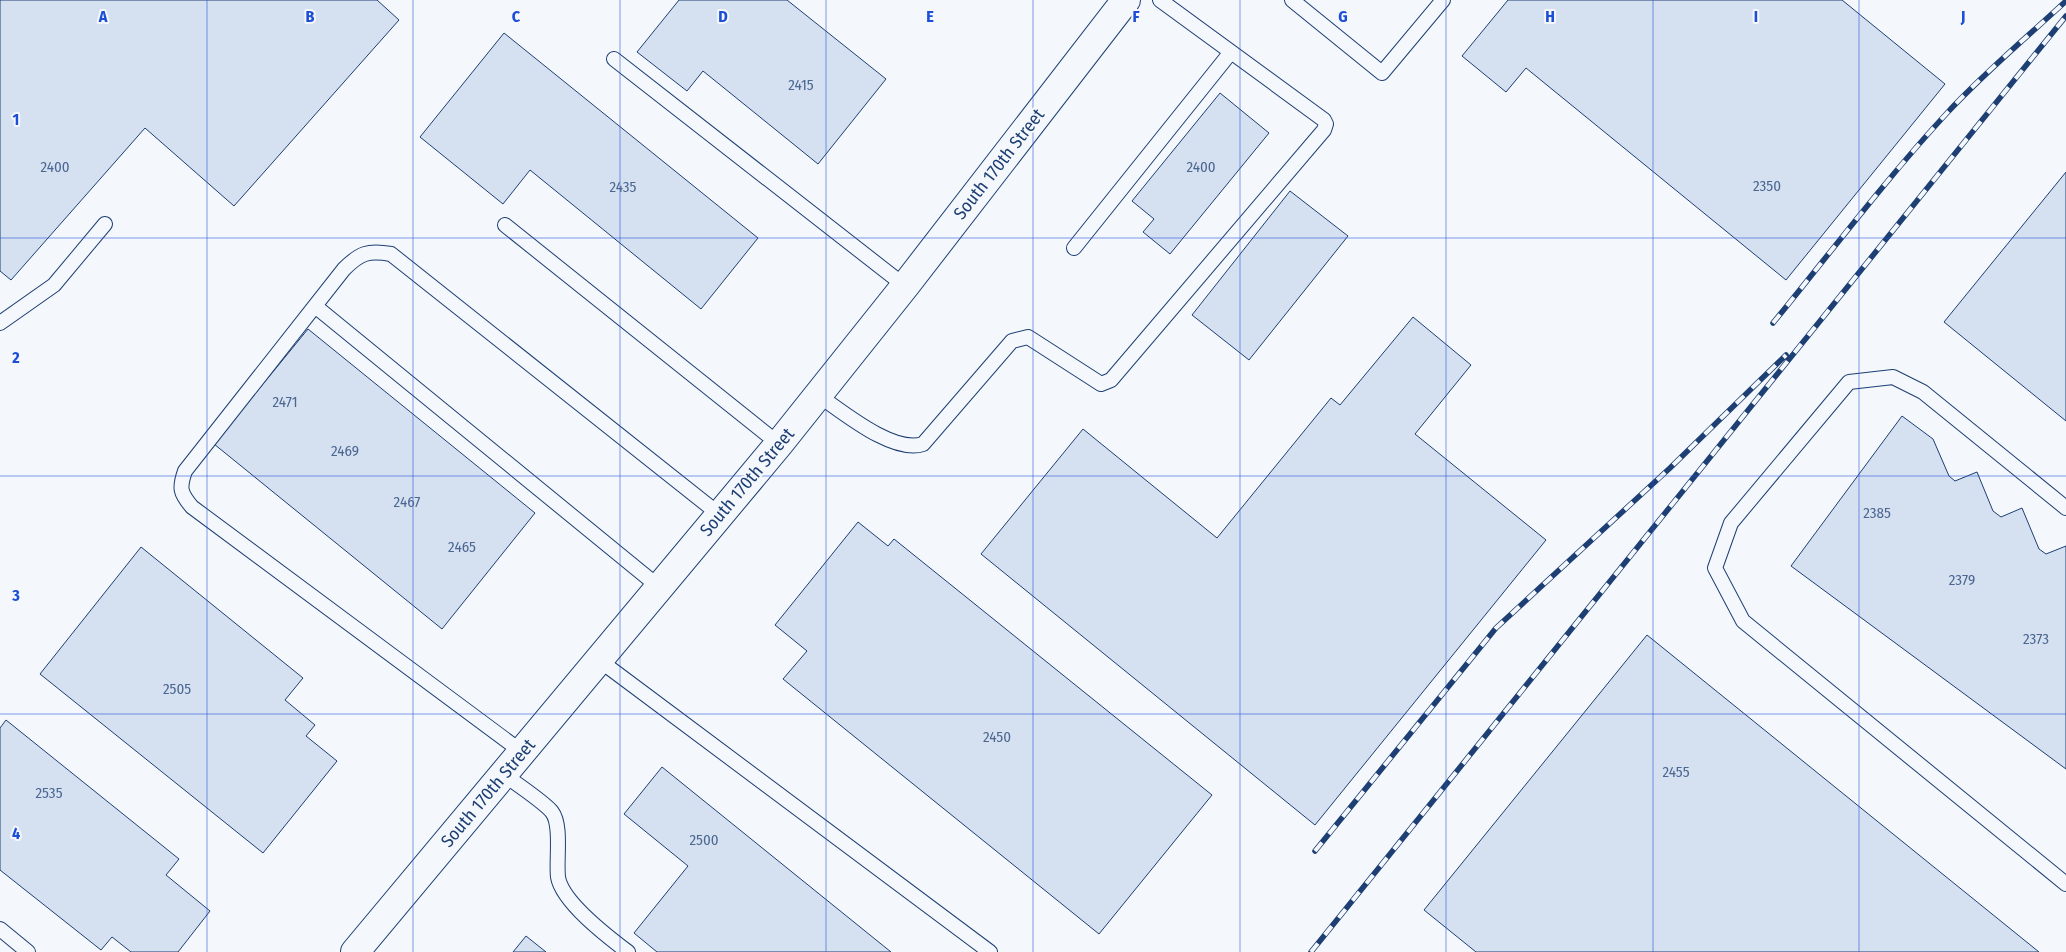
<svg xmlns="http://www.w3.org/2000/svg" width="2066" height="952" viewBox="0 0 2066 952" font-family="'Fira Sans Condensed',sans-serif">
<style>
.building{fill:#d5e0f0;stroke:#1d3f73}
.lines{fill:none;stroke-linecap:round;stroke-linejoin:round}
.service-casing{stroke:#1d3f73;stroke-width:16}
.minor-casing{stroke:#1d3f73;stroke-width:30}
.service{stroke:#f4f7fb;stroke-width:14}
.minor{stroke:#f4f7fb;stroke-width:28}
.rail-casing{stroke:#1d3f73;stroke-width:5.5}
.rail{stroke:#f4f7fb;stroke-width:4;stroke-dasharray:11;stroke-linecap:butt}
.grid{fill:none;stroke:#1d4ed8;stroke-width:1;stroke-opacity:0.55}
.labels{text-anchor:middle;stroke-width:4;stroke-linejoin:round;paint-order:stroke}
.number-label{font-size:15px;fill:#4b6792}
.street-label{font-size:18px;fill:#1d3f73;stroke:#f4f7fb}
.grid-label{font-size:16px;text-anchor:middle;font-weight:bold;fill:#1d4ed8;stroke:#f4f7fb;stroke-width:4;stroke-linejoin:round;paint-order:stroke}
</style>
<rect width="100%" height="100%" fill="#f4f7fb"/>
<path class="building" d="M 0,0 L 377,0 L 399,20 L 234,206 L 145,128 L 11,280 L 0,271 Z
M 679,0 L 787,0 L 886,79 L 818,164 L 703,71 L 687,91 L 637,52 Z
M 1508,0 L 1842,0 L 1945,84 L 1786,280 L 1526,68 L 1506,92 L 1462,56 Z
M 504,33 L 758,238 L 701,309 L 530,170 L 503,204 L 420,137 Z
M 1220,93 L 1269,133 L 1170,254 L 1143,232 L 1154,219 L 1132,201 Z
M 2066,172 L 2066,421 L 1944,322 Z
M 1290,191 L 1348,236 L 1249,360 L 1192,315 Z
M 1413,317 L 1471,365 L 1415,434 L 1546,540 L 1315,825 L 981,554 L 1083,429 L 1217,538 L 1331,398 L 1340,405 Z
M 308,329 L 535,513 L 442,629 L 214,444 Z
M 1902,416 L 1933,439 L 1949,476 L 1955,481 L 1977,472 L 1993,511 L 2001,517 L 2022,508 L 2039,549 L 2046,554 L 2066,546 L 2066,769 L 1791,566 Z
M 858,522 L 888,546 L 894,539 L 1212,795 L 1099,934 L 783,679 L 807,651 L 775,625 Z
M 141,547 L 303,678 L 285,700 L 315,725 L 306,736 L 337,761 L 263,853 L 40,674 Z
M 1647,635 L 2039,952 L 1476,952 L 1424,910 Z
M 6,720 L 179,859 L 166,875 L 210,911 L 178,952 L 131,952 L 112,937 L 101,950 L 0,870 L 0,728 Z
M 662,767 L 891,952 L 657,952 L 634,933 L 688,866 L 624,814 Z
M 526,936 L 546,952 L 513,952 Z"/>
<g class="lines">
<defs>
<path id="service" d="M 1292,0 L 1382,73 L 1443,0
M 614,59 L 905,286
M 505,225 L 779,444
M 1074,248 L 1231,52
M 315,306 L 659,587
M 0,323 L 54,285 L 105,224
M 818,395 C 843,412 893,454 923,444 L 1012,341 L 1028,337 L 1101,384 L 1111,380 L 1324,130 L 1326,124 L 1324,120 L 1160,0
M 2066,508 L 1923,392 L 1893,377 L 1849,382 L 1731,523 L 1715,568 L 1743,621 L 2066,884
M 599,660 L 990,952
M 522,752 L 192,507 C 180,493 179,488 185,471 L 344,269 C 360,253 368,250 391,254 L 720,515
M 503,774 C 515,783 544,802 552,812 C 562,825 556,860 558,877 C 562,902 608,937 628,952
M 0,929 L 28,952"/>
<path id="minor" d="M 355,952 L 779,444 L 905,286 L 1126,0"/>
</defs>
<use href="#service" class="service-casing"/>
<use href="#minor" class="minor-casing"/>
<use href="#service" class="service"/>
<use href="#minor" class="minor"/>
<defs>
<path id="rail" d="M 1773,323 C 1831,252 1886,179 1947,113 C 1984,73 2026,38 2066,1
M 1315,851 L 1496,628 L 1670,468 L 1786,355
M 1311,952 L 2066,16"/>
</defs>
<use href="#rail" class="rail-casing"/>
<use href="#rail" class="rail"/>
</g>
<path class="grid" d="M 207,0 L 207,952M 413,0 L 413,952M 620,0 L 620,952M 826,0 L 826,952M 1033,0 L 1033,952M 1240,0 L 1240,952M 1446,0 L 1446,952M 1653,0 L 1653,952M 1859,0 L 1859,952M 0,238 L 2066,238M 0,476 L 2066,476M 0,714 L 2066,714"/>
<g class="labels">
<g class="number-label">
<text x="801" y="90">2415</text>
<text x="55" y="172">2400</text>
<text x="1201" y="172">2400</text>
<text x="1767" y="191">2350</text>
<text x="623" y="192">2435</text>
<text x="285" y="407">2471</text>
<text x="345" y="456">2469</text>
<text x="407" y="507">2467</text>
<text x="1877" y="518">2385</text>
<text x="462" y="552">2465</text>
<text x="1962" y="585">2379</text>
<text x="2036" y="644">2373</text>
<text x="177" y="694">2505</text>
<text x="997" y="742">2450</text>
<text x="1676" y="777">2455</text>
<text x="49" y="798">2535</text>
<text x="704" y="845">2500</text>
</g>
<g class="street-label">
<text transform="translate(999 164) rotate(-52)" y="6">South 170th Street</text>
<text transform="translate(747 482) rotate(-50)" y="6">South 170th Street</text>
<text transform="translate(488 793) rotate(-50)" y="6">South 170th Street</text>
</g>
</g>
<g class="grid-label">
<text x="103" y="22">A</text>
<text x="310" y="22">B</text>
<text x="516" y="22">C</text>
<text x="723" y="22">D</text>
<text x="930" y="22">E</text>
<text x="1136" y="22">F</text>
<text x="1343" y="22">G</text>
<text x="1550" y="22">H</text>
<text x="1756" y="22">I</text>
<text x="1963" y="22">J</text>
<text x="16" y="125">1</text>
<text x="16" y="363">2</text>
<text x="16" y="601">3</text>
<text x="16" y="839">4</text>
</g>
</svg>
